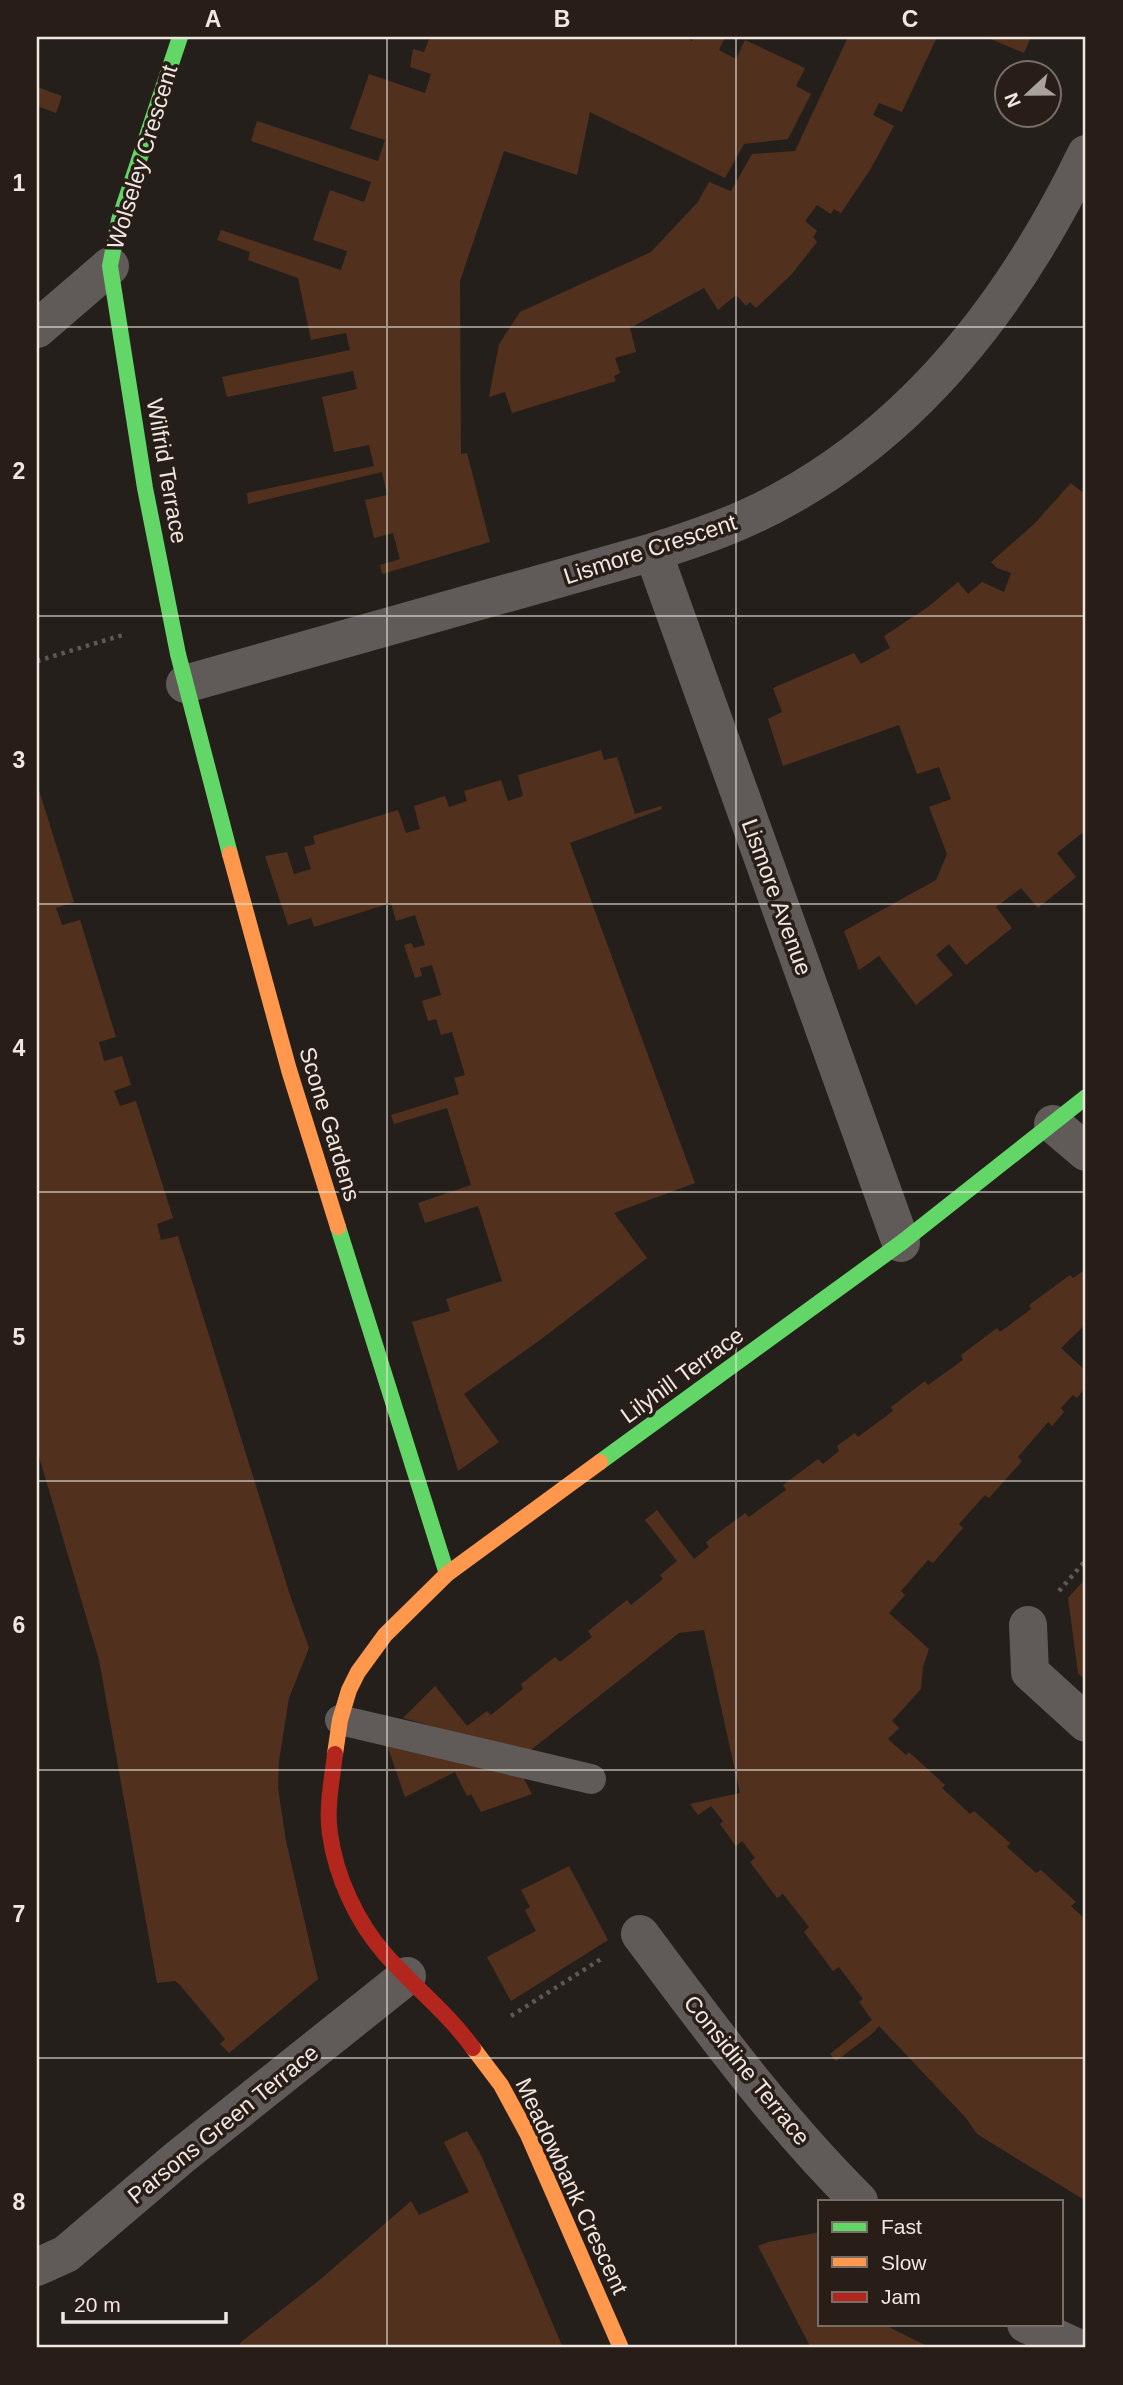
<svg xmlns="http://www.w3.org/2000/svg" width="1123" height="2385" viewBox="0 0 1123 2385" font-family="Arial,sans-serif">
<style>
.green{fill:#51311d}
.lines{fill:none;stroke-linecap:round;stroke-linejoin:round}
.path{stroke:#5d5956;stroke-width:4.5;stroke-dasharray:3.5 5;stroke-linecap:butt}
.lane{stroke:#605b58;stroke-width:30}
.street{stroke:#605b58;stroke-width:38}
.fast{stroke:#63d668;stroke-width:16}
.slow{stroke:#ff974d;stroke-width:16}
.jam{stroke:#b3261e;stroke-width:16}
.grid{fill:none;stroke:#efe7e2;stroke-width:2;stroke-opacity:0.55}
.labels{text-anchor:middle;stroke-width:7;stroke-linejoin:round;paint-order:stroke}
.street-label{font-size:23px;fill:#efe7e2;stroke:#291e17}
.neatline{fill:none;stroke:#efe7e2;stroke-width:2.5}
.grid-label{font-size:23px;text-anchor:middle;font-weight:bold;fill:#efe7e2}
</style>
<rect width="100%" height="100%" fill="#251f1b"/>
<path class="green" d="M 430,37 L 684,37 L 692,41 L 695,37 L 725,37 L 719,50 L 736,59 L 745,40 L 805,68 L 796,86 L 811,94 L 788,139 L 744,144 L 725,178 L 590,112 L 577,175 L 504,151 L 460,281 L 461,454 L 467,453 L 490,542 L 382,574 L 380,565 L 400,559 L 393,533 L 374,538 L 365,500 L 387,495 L 382,472 L 248,504 L 247,493 L 374,466 L 369,445 L 334,452 L 322,397 L 357,389 L 353,371 L 227,397 L 222,377 L 350,350 L 346,333 L 311,340 L 298,278 L 248,260 L 250,252 L 217,240 L 221,230 L 341,270 L 347,251 L 313,240 L 330,190 L 364,202 L 371,182 L 251,141 L 257,121 L 378,161 L 385,140 L 350,129 L 369,74 L 425,93 L 431,74 L 410,67 L 413,49 L 424,52 Z
M 848,37 L 937,37 L 902,112 L 879,103 L 873,115 L 894,126 L 870,170 L 841,213 L 834,209 L 831,214 L 817,205 L 805,221 L 817,231 L 813,237 L 817,242 L 791,275 L 756,308 L 750,302 L 746,306 L 736,295 L 718,310 L 704,288 L 630,328 L 636,352 L 615,358 L 620,373 L 614,376 L 616,381 L 512,413 L 505,392 L 489,397 L 499,344 L 520,312 L 651,252 L 697,203 L 709,182 L 731,191 L 752,154 L 795,151 Z
M 986,37 L 1031,37 L 1024,53 Z
M 37,87 L 62,96 L 56,113 L 37,106 Z
M 1071,483 L 1086,495 L 1086,837 L 1082,833 L 1057,853 L 1076,877 L 1038,908 L 1021,888 L 996,907 L 1012,928 L 966,965 L 949,944 L 936,955 L 953,975 L 916,1005 L 879,956 L 859,970 L 844,931 L 936,880 L 947,854 L 929,807 L 951,799 L 939,767 L 917,774 L 899,725 L 783,766 L 768,719 L 782,712 L 773,688 L 854,653 L 861,664 L 890,648 L 884,636 L 928,607 L 958,582 L 968,594 L 982,582 L 1004,592 L 1011,573 L 997,568 L 991,562 L 1034,524 Z
M 601,750 L 604,760 L 617,757 L 635,814 L 661,806 L 662,809 L 570,843 L 695,1183 L 614,1213 L 647,1258 L 540,1340 L 464,1394 L 499,1442 L 458,1471 L 412,1322 L 450,1311 L 446,1299 L 502,1281 L 478,1206 L 425,1223 L 418,1203 L 471,1185 L 447,1108 L 394,1124 L 391,1115 L 459,1094 L 454,1078 L 465,1075 L 452,1032 L 441,1035 L 436,1019 L 428,1021 L 422,1001 L 441,995 L 432,965 L 420,968 L 422,976 L 415,978 L 404,945 L 411,943 L 414,948 L 425,945 L 415,915 L 396,921 L 391,903 L 314,927 L 311,918 L 288,925 L 265,856 L 287,852 L 294,874 L 311,869 L 304,847 L 315,844 L 313,836 L 398,810 L 406,833 L 420,829 L 414,806 L 445,796 L 449,807 L 467,801 L 464,791 L 501,780 L 508,801 L 523,796 L 518,775 Z
M 37,784 L 74,902 L 56,908 L 62,925 L 80,920 L 116,1037 L 99,1042 L 104,1061 L 122,1056 L 131,1085 L 114,1091 L 120,1106 L 136,1101 L 173,1218 L 157,1224 L 161,1240 L 178,1236 L 290,1595 L 309,1648 L 289,1698 L 279,1761 L 278,1788 L 286,1841 L 318,1979 L 229,2053 L 220,2044 L 225,2039 L 180,1985 L 175,1981 L 157,1983 L 99,1660 L 37,1450 Z
M 1086,1269 L 1086,1324 L 1061,1348 L 1086,1371 L 1086,1387 L 1077,1398 L 1073,1395 L 1061,1408 L 1064,1412 L 1052,1426 L 1048,1422 L 1018,1457 L 1022,1461 L 989,1498 L 985,1495 L 959,1524 L 963,1528 L 933,1563 L 928,1560 L 901,1591 L 905,1595 L 889,1613 L 929,1649 L 923,1667 L 921,1689 L 892,1721 L 899,1728 L 888,1739 L 906,1755 L 909,1752 L 945,1785 L 942,1788 L 970,1814 L 974,1811 L 1010,1843 L 1007,1847 L 1036,1873 L 1041,1870 L 1076,1902 L 1071,1906 L 1086,1920 L 1086,2201 L 977,2134 L 966,2118 L 879,2026 L 873,2033 L 836,2061 L 830,2054 L 872,2020 L 859,2002 L 863,1999 L 839,1967 L 833,1971 L 804,1932 L 809,1927 L 783,1894 L 777,1898 L 750,1862 L 755,1858 L 742,1841 L 736,1846 L 720,1824 L 723,1821 L 711,1806 L 698,1815 L 690,1804 L 740,1793 L 704,1630 L 679,1633 L 527,1753 L 403,1718 L 435,1686 L 467,1726 L 487,1711 L 491,1715 L 523,1689 L 521,1684 L 555,1657 L 560,1662 L 592,1637 L 588,1631 L 627,1600 L 631,1605 L 663,1579 L 660,1575 L 677,1561 L 645,1520 L 657,1510 L 694,1559 L 709,1547 L 706,1542 L 745,1513 L 749,1517 L 786,1490 L 783,1485 L 818,1459 L 823,1464 L 839,1451 L 837,1446 L 855,1433 L 858,1437 L 893,1411 L 891,1407 L 925,1381 L 928,1385 L 963,1360 L 961,1355 L 997,1328 L 1000,1332 L 1031,1309 L 1029,1305 L 1070,1275 L 1073,1278 Z
M 1086,1578 L 1086,1681 L 1078,1673 L 1068,1598 Z
M 385,1739 L 523,1777 L 532,1794 L 481,1812 L 471,1794 L 467,1796 L 455,1772 L 405,1797 Z
M 569,1866 L 608,1940 L 511,2001 L 487,1957 L 536,1931 L 525,1910 L 530,1907 L 521,1890 Z
M 467,2131 L 481,2155 L 563,2348 L 238,2348 L 241,2342 L 322,2278 L 411,2201 L 419,2215 L 469,2192 L 444,2142 Z
M 820,2232 L 820,2324 L 883,2324 L 925,2345 L 940,2348 L 811,2348 L 758,2246 L 768,2242 Z"/>
<g class="lines">
<path class="path" d="M 37,661 L 126,634
M 1059,1591 L 1086,1560
M 511,2016 L 601,1959"/>
<path class="lane" d="M 340,1720 L 591,1779"/>
<path class="street" d="M 37,329 L 110,266
M 653,552 L 901,1243
M 185,684 L 653,552 C 698,538 744,522 786,498 C 923,422 1019,293 1086,154
M 1053,1124 L 1086,1152
M 1028,1625 L 1030,1672 L 1086,1723
M 640,1934 C 709,2026 777,2120 859,2201
M 37,2267 L 66,2254 L 180,2157 L 407,1976
M 1026,2324 L 1078,2348"/>
<path class="fast" d="M 180,37 L 119,220 L 110,266 L 145,488 L 178,654 L 230,854
M 338,1227 L 447,1574
M 600,1462 L 901,1243 L 1086,1097"/>
<path class="slow" d="M 230,854 L 289,1070 L 338,1227
M 335,1754 L 340,1720 L 349,1690 L 358,1672 L 385,1635 L 447,1574 L 600,1462
M 473,2048 L 501,2085 L 528,2135 L 621,2348"/>
<path class="jam" d="M 335,1754 C 332,1780 326,1808 330,1834 C 336,1877 357,1922 385,1954 C 414,1987 448,2013 473,2048"/>
</g>
<path class="grid" d="M 387,37 L 387,2348M 736,37 L 736,2348M 37,327 L 1086,327M 37,616 L 1086,616M 37,904 L 1086,904M 37,1192 L 1086,1192M 37,1481 L 1086,1481M 37,1770 L 1086,1770M 37,2058 L 1086,2058"/>
<g class="labels">
<g class="street-label">
<text transform="translate(142 157) rotate(-73)" y="8">Wolseley Crescent</text>
<text transform="translate(167 471) rotate(80)" y="8">Wilfrid Terrace</text>
<text transform="translate(650 549) rotate(-18)" y="8">Lismore Crescent</text>
<text transform="translate(777 897) rotate(70)" y="8">Lismore Avenue</text>
<text transform="translate(330 1124) rotate(73)" y="8">Scone Gardens</text>
<text transform="translate(682 1375) rotate(-36)" y="8">Lilyhill Terrace</text>
<text transform="translate(747 2070) rotate(51)" y="8">Considine Terrace</text>
<text transform="translate(223 2124) rotate(-39)" y="8">Parsons Green Terrace</text>
<text transform="translate(572 2186) rotate(65)" y="8">Meadowbank Crescent</text>
</g>
</g>
<rect width="1123" height="2385" fill="none" stroke="#291e17" stroke-width="77"/>
<rect x="818" y="2200" width="245" height="126" fill="#291e17" stroke="#786e68" stroke-width="2"/>
<rect x="832" y="2222" width="35" height="10" fill="#63d668" stroke="#786e68" stroke-width="2"/>
<text x="881" y="2234" font-size="21" fill="#efe7e2">Fast</text>
<rect x="832" y="2257" width="35" height="10" fill="#ff974d" stroke="#786e68" stroke-width="2"/>
<text x="881" y="2270" font-size="21" fill="#efe7e2">Slow</text>
<rect x="832" y="2292" width="35" height="10" fill="#b3261e" stroke="#786e68" stroke-width="2"/>
<text x="881" y="2304" font-size="21" fill="#efe7e2">Jam</text>
<g transform="translate(1028 94) rotate(248)"><circle r="33" fill="#291e17" stroke="#786e68" stroke-width="2"/>
<path d="M0-5L12 26L0 18L-12 26Z" fill="#a8a19c"/>
<text y="-10" font-size="19" font-weight="bold" text-anchor="middle" fill="#efe7e2">N</text>
</g>
<path d="M63 2312v10h163v-10" fill="none" stroke="#efe7e2" stroke-width="3.5"/>
<text x="74" y="2312" font-size="21" fill="#efe7e2" stroke="#291e17" stroke-width="5" paint-order="stroke">20 m</text>
<rect x="38" y="38" width="1046" height="2308" class="neatline"/>
<g class="grid-label">
<text x="213" y="27">A</text>
<text x="562" y="27">B</text>
<text x="910" y="27">C</text>
<text x="19" y="191">1</text>
<text x="19" y="479">2</text>
<text x="19" y="768">3</text>
<text x="19" y="1056">4</text>
<text x="19" y="1345">5</text>
<text x="19" y="1633">6</text>
<text x="19" y="1922">7</text>
<text x="19" y="2210">8</text>
</g>
</svg>
